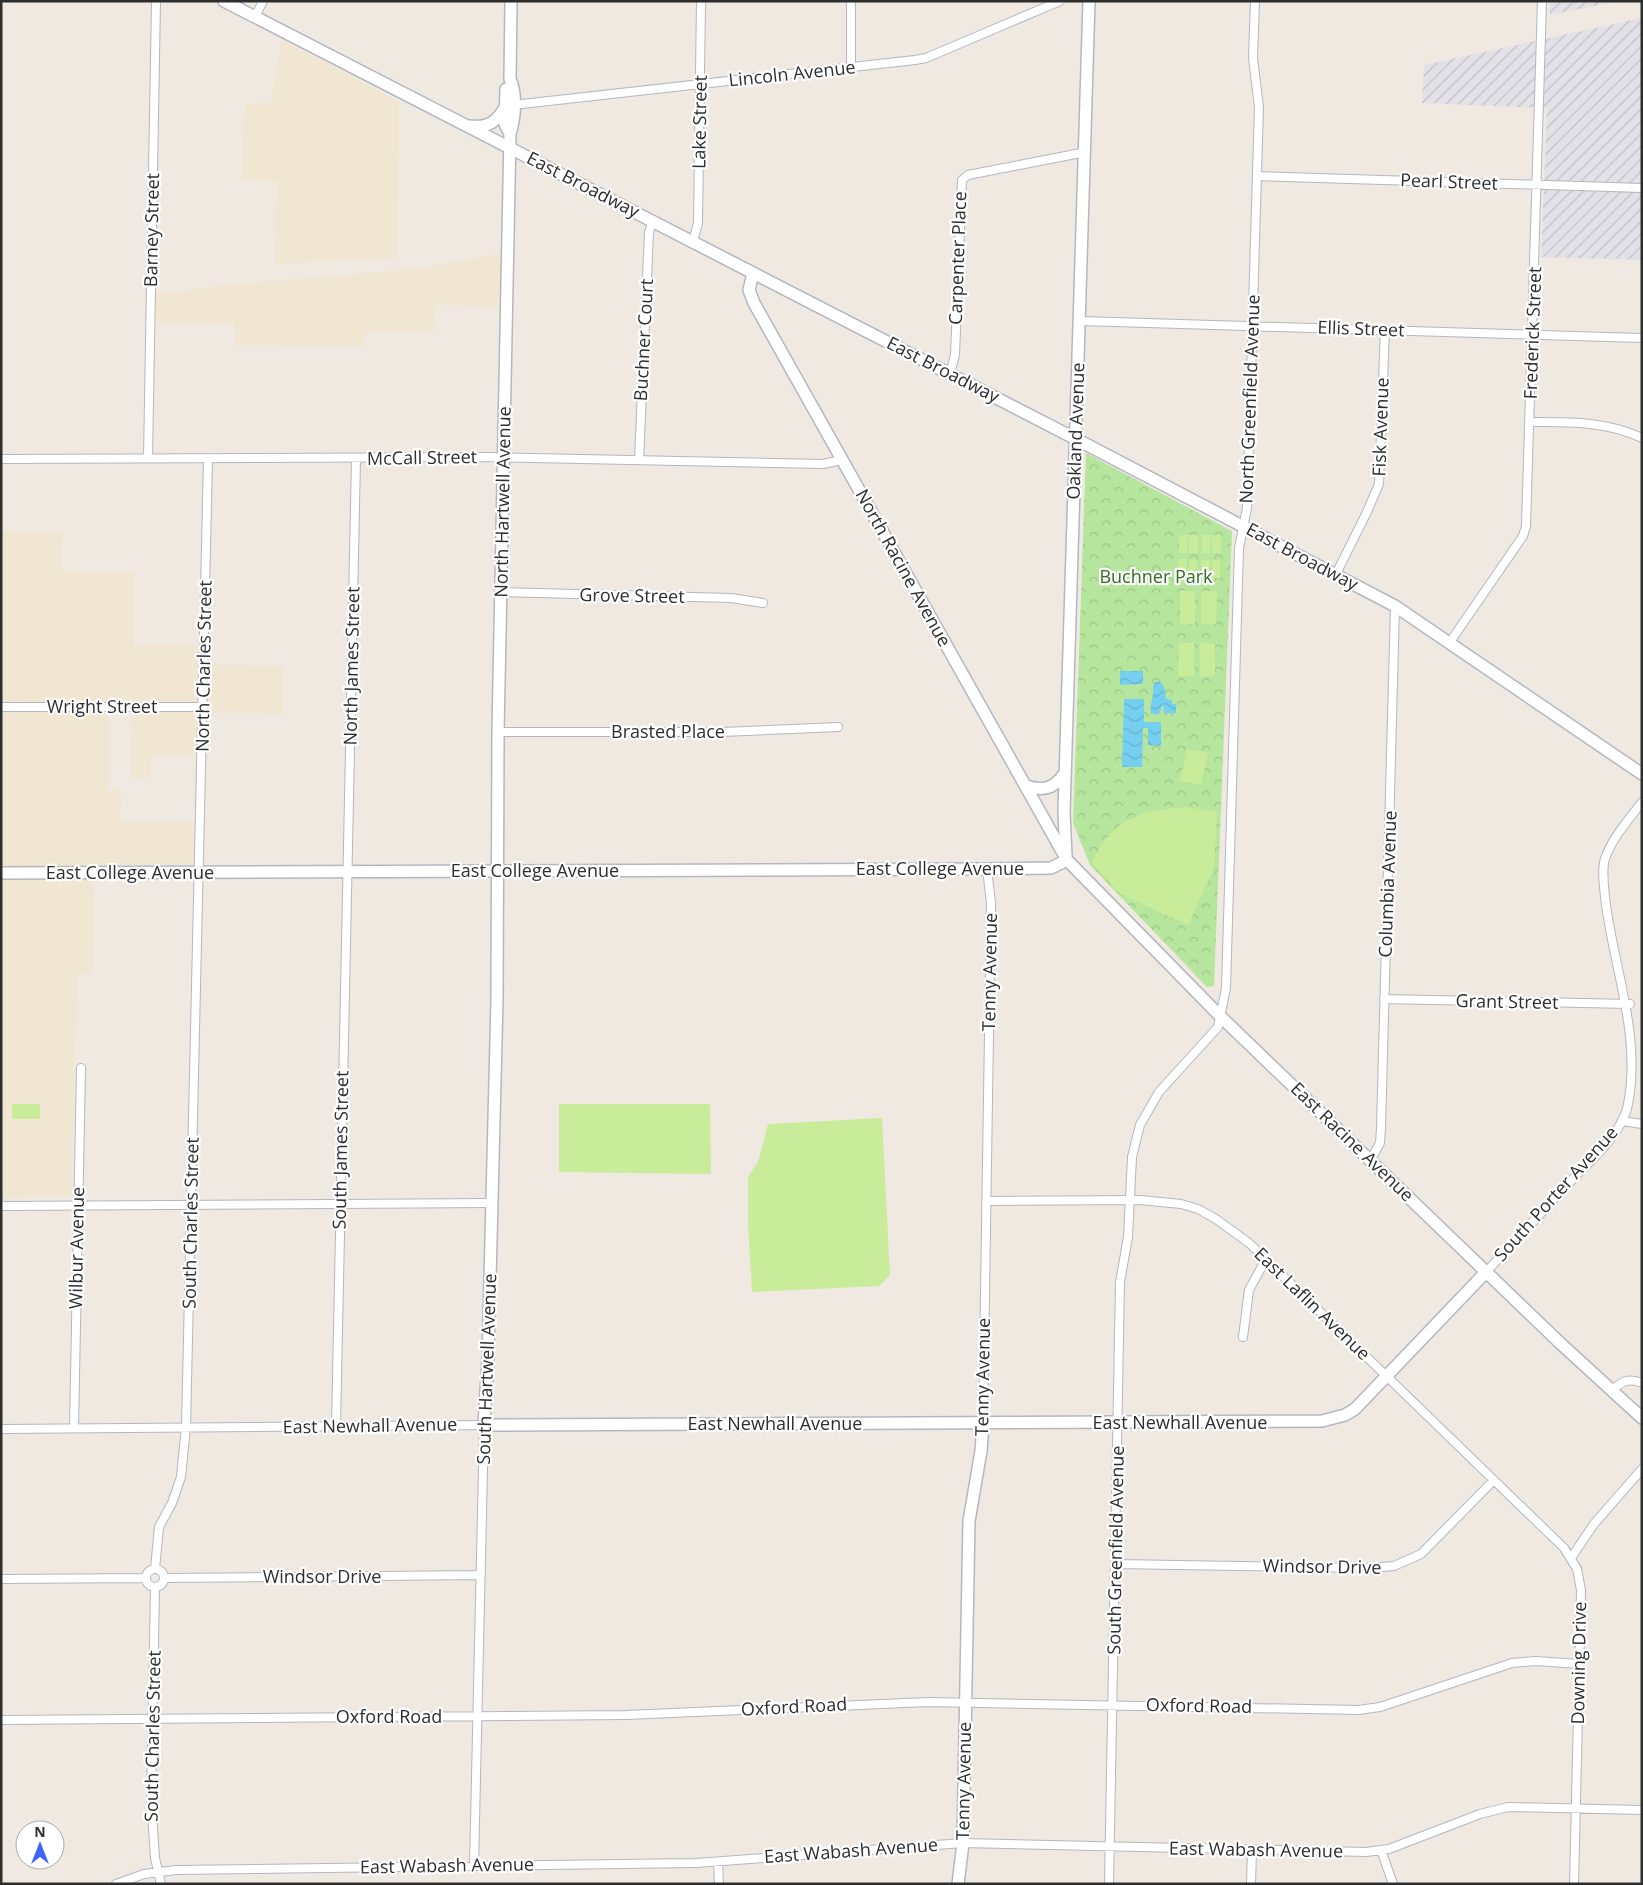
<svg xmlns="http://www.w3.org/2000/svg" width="1643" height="1885" viewBox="0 0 1643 1885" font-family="'Open Sans',sans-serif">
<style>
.industrial{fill:url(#industrial-furrows)}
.education{fill:#f0e6d1}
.forest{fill:url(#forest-crowns)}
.pitch{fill:#c9ec9a}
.water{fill:url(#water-waves)}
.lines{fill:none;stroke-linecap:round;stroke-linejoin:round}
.street-casing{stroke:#b4b7c1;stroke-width:10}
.secondary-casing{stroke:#b4b7c1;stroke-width:14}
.street{stroke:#fff;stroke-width:8}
.secondary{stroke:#fff;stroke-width:11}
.labels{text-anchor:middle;stroke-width:4.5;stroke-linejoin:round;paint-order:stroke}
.street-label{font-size:18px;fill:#2e2e2e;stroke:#fff}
.park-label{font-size:18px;fill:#2c6e1b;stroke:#fff}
</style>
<defs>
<pattern id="industrial-furrows" width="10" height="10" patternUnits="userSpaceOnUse" patternTransform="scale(1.25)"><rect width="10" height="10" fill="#e3e1e8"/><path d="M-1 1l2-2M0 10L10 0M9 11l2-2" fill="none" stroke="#c3c1c7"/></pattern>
<pattern id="forest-crowns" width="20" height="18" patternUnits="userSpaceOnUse" patternTransform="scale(1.25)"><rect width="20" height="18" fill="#b6e59e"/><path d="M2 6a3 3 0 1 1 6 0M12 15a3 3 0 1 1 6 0" fill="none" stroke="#9dc588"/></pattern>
<pattern id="water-waves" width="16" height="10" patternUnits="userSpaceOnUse" patternTransform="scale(1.25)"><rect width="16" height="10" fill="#75cff0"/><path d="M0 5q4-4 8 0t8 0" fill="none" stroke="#66b2ce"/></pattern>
</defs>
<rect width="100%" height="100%" fill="#efe9e1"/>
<path class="industrial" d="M 1549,1 L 1619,1 L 1550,15 Z
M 1642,18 L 1642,260 L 1541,257 L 1547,108 L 1422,103 L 1424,65 Z"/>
<path class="education" d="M 282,40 L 399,102 L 397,257 L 275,264 L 277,181 L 242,181 L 245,104 L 271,103 Z
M 501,253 L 500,306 L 436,305 L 434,332 L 365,332 L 364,346 L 235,345 L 235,323 L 155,322 L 156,294 L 247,283 L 416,269 Z
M 1,464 L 3,464 L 3,531 L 62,531 L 61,571 L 133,572 L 133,645 L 199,645 L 199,665 L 283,666 L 283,714 L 198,712 L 197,754 L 151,755 L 151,777 L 131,778 L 132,700 L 108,701 L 108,790 L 121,790 L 120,822 L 194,821 L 194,857 L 190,864 L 94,865 L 93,974 L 77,974 L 72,1188 L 71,1194 L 67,1197 L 1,1198 Z"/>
<path class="forest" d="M 1086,453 L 1232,531 L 1214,986 L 1207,987 L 1090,865 L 1073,823 Z"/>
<path class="pitch" d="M 1179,535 L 1188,535 L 1187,553 L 1179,553 Z
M 1189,535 L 1198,535 L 1198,553 L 1189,553 Z
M 1202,535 L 1211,535 L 1210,553 L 1202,553 Z
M 1212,535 L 1221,535 L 1221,553 L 1212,553 Z
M 1178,559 L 1187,559 L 1187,578 L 1178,578 Z
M 1189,560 L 1197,560 L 1197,578 L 1189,578 Z
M 1201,560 L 1210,560 L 1210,578 L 1201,578 Z
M 1212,560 L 1220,560 L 1220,578 L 1212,578 Z
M 1180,591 L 1195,591 L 1195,624 L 1180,624 Z
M 1201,591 L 1217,591 L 1216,624 L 1201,624 Z
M 1179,643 L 1194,643 L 1194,676 L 1178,676 Z
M 1200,643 L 1215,644 L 1215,676 L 1200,676 Z
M 1187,749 L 1208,753 L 1201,785 L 1180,781 Z
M 1186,807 L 1217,812 L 1214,868 L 1188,925 L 1120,894 L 1092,863 C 1110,819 1142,810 1186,807 Z
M 12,1104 L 40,1104 L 40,1119 L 12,1119 Z
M 559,1104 L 710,1104 L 711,1174 L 559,1172 Z
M 882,1118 L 890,1275 L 879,1286 L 752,1292 L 748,1226 L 748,1177 L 758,1162 L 768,1124 Z"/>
<path class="water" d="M 1120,671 L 1143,671 L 1143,684 L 1120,685 Z
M 1155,682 L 1160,682 L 1164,686 L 1166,699 L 1172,700 L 1172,704 L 1169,704 L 1176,704 L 1176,713 L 1164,713 L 1163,704 L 1159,714 L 1155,715 L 1151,713 C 1149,707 1154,697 1153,686 Z
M 1124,699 L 1144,699 L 1144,722 L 1161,722 L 1161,746 L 1148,745 L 1148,728 L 1143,728 L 1142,767 L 1122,767 Z"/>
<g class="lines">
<defs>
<path id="street" d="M 255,17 L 263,1
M 851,68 L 851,1
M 513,105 L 915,60 L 926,58 L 1060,1
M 1257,176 L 1642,188
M 693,242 L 698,223 L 701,1
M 1080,321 L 1642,338
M 950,374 L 955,355 L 962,180 L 968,175 L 1086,152
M 1530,422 C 1568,422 1607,421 1642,438
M 148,458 L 156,1
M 1,459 L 488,457 L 823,464 L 842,460
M 639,460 L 649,232 L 653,221
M 1336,574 L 1367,512 L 1379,484 L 1385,330
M 501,592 L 731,598 L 763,603
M 1450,642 L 1523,536 L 1526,526 L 1542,1
M 1,707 L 203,707
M 498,732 L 722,732 L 838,727
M 1384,999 L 1630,1004
M 1622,1121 L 1642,1124
M 1371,1159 L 1380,1143 L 1381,1128 L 1395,606
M 986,1201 L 1140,1200 L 1181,1204 L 1198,1209 L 1216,1219 L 1249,1243 L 1564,1548 L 1577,1569 L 1581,1590 L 1574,1884
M 1,1206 L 492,1203
M 1487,1271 C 1514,1242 1542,1212 1569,1183 C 1590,1161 1618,1138 1627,1109 C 1643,1037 1613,968 1605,897 C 1604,885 1601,867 1606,856 C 1613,837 1630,818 1642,802
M 1243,1337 L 1249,1290 L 1266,1259
M 1611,1391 C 1621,1382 1628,1377 1642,1383
M 983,1424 L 991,903 L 987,869
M 336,1427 L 356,459
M 74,1428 L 81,1068
M 1,1429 L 484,1425 L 474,1866
M 1571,1558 L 1594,1524 L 1642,1469
M 1115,1564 L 1368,1568 L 1394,1566 L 1421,1554 L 1494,1480
M146 1578a9 9 0 1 1 18 0a9 9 0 1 1-18 0Z
M 155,1569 L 159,1527 L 172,1503 L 181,1477 L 186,1427 L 208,459
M 164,1578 L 481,1575
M 1,1579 L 145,1578
M 155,1587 L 151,1799 L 155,1858 L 161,1884
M 1,1720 L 626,1715 L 928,1702 L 1358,1710 L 1380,1707 L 1512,1663 L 1536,1661 L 1579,1664
M 1381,1850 L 1393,1884
M 718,1862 L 719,1884
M 116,1884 L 144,1874 L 176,1870 L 696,1863 L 963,1843 L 1366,1852 L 1389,1849 L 1480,1814 L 1508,1807 L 1642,1810
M 1109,1884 L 1120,1282 L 1128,1237 L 1132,1157 L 1140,1125 L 1159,1092 L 1218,1027 L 1226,988 L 1239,548 L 1247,508 L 1259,107 L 1253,58 L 1255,1
M 1251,1884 L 1252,1850"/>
<path id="secondary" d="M 224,1 L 1076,439 L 1395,606 L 1642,774
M 511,1 L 510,79 C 517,94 515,118 510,134 L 498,732 L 497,1000 L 488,1359 L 484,1425 L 1322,1421 L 1345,1415 L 1355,1409 L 1487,1271
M 506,89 L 505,124 L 510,134
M 470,126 C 488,128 497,122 506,106
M 753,273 L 749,290 L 754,303 L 1067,860 L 1221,1017 L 1560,1343 L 1642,1418
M 1026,786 C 1043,791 1054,789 1064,774
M 1066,856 L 1064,812 L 1089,1
M 1,873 L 987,869 L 1051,868 L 1067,860
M 958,1884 L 963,1843 L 969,1521 L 981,1451 L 983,1424"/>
</defs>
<use href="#street" class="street-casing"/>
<use href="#secondary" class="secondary-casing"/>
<use href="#street" class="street"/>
<use href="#secondary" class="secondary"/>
</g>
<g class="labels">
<g class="street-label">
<text transform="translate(792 74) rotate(-6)" y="6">Lincoln Avenue</text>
<text transform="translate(700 122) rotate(-89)" y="6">Lake Street</text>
<text transform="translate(1449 182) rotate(2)" y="6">Pearl Street</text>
<text transform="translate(583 185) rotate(27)" y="6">East Broadway</text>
<text transform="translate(152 230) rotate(-89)" y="6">Barney Street</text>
<text transform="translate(958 258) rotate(-88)" y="6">Carpenter Place</text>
<text transform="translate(1361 329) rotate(2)" y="6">Ellis Street</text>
<text transform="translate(1533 333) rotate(-88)" y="6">Frederick Street</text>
<text transform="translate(644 340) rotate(-87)" y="6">Buchner Court</text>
<text transform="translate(943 370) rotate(27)" y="6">East Broadway</text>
<text transform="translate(1250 399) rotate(-88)" y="6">North Greenfield Avenue</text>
<text transform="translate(1381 427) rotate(-88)" y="6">Fisk Avenue</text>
<text transform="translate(1076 431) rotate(-88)" y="6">Oakland Avenue</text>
<text transform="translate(422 458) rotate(-1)" y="6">McCall Street</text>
<text transform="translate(503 502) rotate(-89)" y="6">North Hartwell Avenue</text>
<text transform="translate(1302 557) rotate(28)" y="6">East Broadway</text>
<text transform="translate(903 568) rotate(61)" y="6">North Racine Avenue</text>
<text transform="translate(632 596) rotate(1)" y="6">Grove Street</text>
<text transform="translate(204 666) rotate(-89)" y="6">North Charles Street</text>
<text transform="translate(352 666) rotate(-89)" y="6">North James Street</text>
<text x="102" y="713">Wright Street</text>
<text x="668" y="738">Brasted Place</text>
<text x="940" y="875">East College Avenue</text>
<text x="535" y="877">East College Avenue</text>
<text x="130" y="879">East College Avenue</text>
<text transform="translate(1388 884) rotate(-88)" y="6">Columbia Avenue</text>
<text transform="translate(990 972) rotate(-89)" y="6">Tenny Avenue</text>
<text transform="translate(1507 1002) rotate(1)" y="6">Grant Street</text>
<text transform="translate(1352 1142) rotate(44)" y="6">East Racine Avenue</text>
<text transform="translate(341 1150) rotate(-89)" y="6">South James Street</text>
<text transform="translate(1556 1194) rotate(-48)" y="6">South Porter Avenue</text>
<text transform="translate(191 1223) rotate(-89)" y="6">South Charles Street</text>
<text transform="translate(77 1248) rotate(-89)" y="6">Wilbur Avenue</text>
<text transform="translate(1312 1304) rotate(44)" y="6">East Laflin Avenue</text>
<text transform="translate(487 1369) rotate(-88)" y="6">South Hartwell Avenue</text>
<text transform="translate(983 1377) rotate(-89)" y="6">Tenny Avenue</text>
<text x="1180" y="1429">East Newhall Avenue</text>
<text x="775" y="1430">East Newhall Avenue</text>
<text transform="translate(370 1426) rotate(-1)" y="6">East Newhall Avenue</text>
<text transform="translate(1116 1550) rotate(-89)" y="6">South Greenfield Avenue</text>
<text transform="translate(1322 1567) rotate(1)" y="6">Windsor Drive</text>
<text x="322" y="1583">Windsor Drive</text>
<text transform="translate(1579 1663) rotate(-89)" y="6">Downing Drive</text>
<text transform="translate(1199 1706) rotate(1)" y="6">Oxford Road</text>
<text transform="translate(794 1707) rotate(-3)" y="6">Oxford Road</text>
<text x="389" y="1723">Oxford Road</text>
<text transform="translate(153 1736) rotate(-89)" y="6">South Charles Street</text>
<text transform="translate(964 1781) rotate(-89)" y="6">Tenny Avenue</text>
<text transform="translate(1256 1850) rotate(1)" y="6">East Wabash Avenue</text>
<text transform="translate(851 1851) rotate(-4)" y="6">East Wabash Avenue</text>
<text transform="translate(447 1866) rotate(-1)" y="6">East Wabash Avenue</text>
</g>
<g class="park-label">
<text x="1156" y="583">Buchner Park</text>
</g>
</g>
<rect width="1643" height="1885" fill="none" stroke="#2e2e2e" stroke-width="5"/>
<g transform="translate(40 1845)"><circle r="24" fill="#ffffff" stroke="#ababab"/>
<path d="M0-4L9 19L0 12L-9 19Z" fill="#4264fb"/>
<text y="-8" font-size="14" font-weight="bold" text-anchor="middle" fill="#2e2e2e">N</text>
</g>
</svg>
